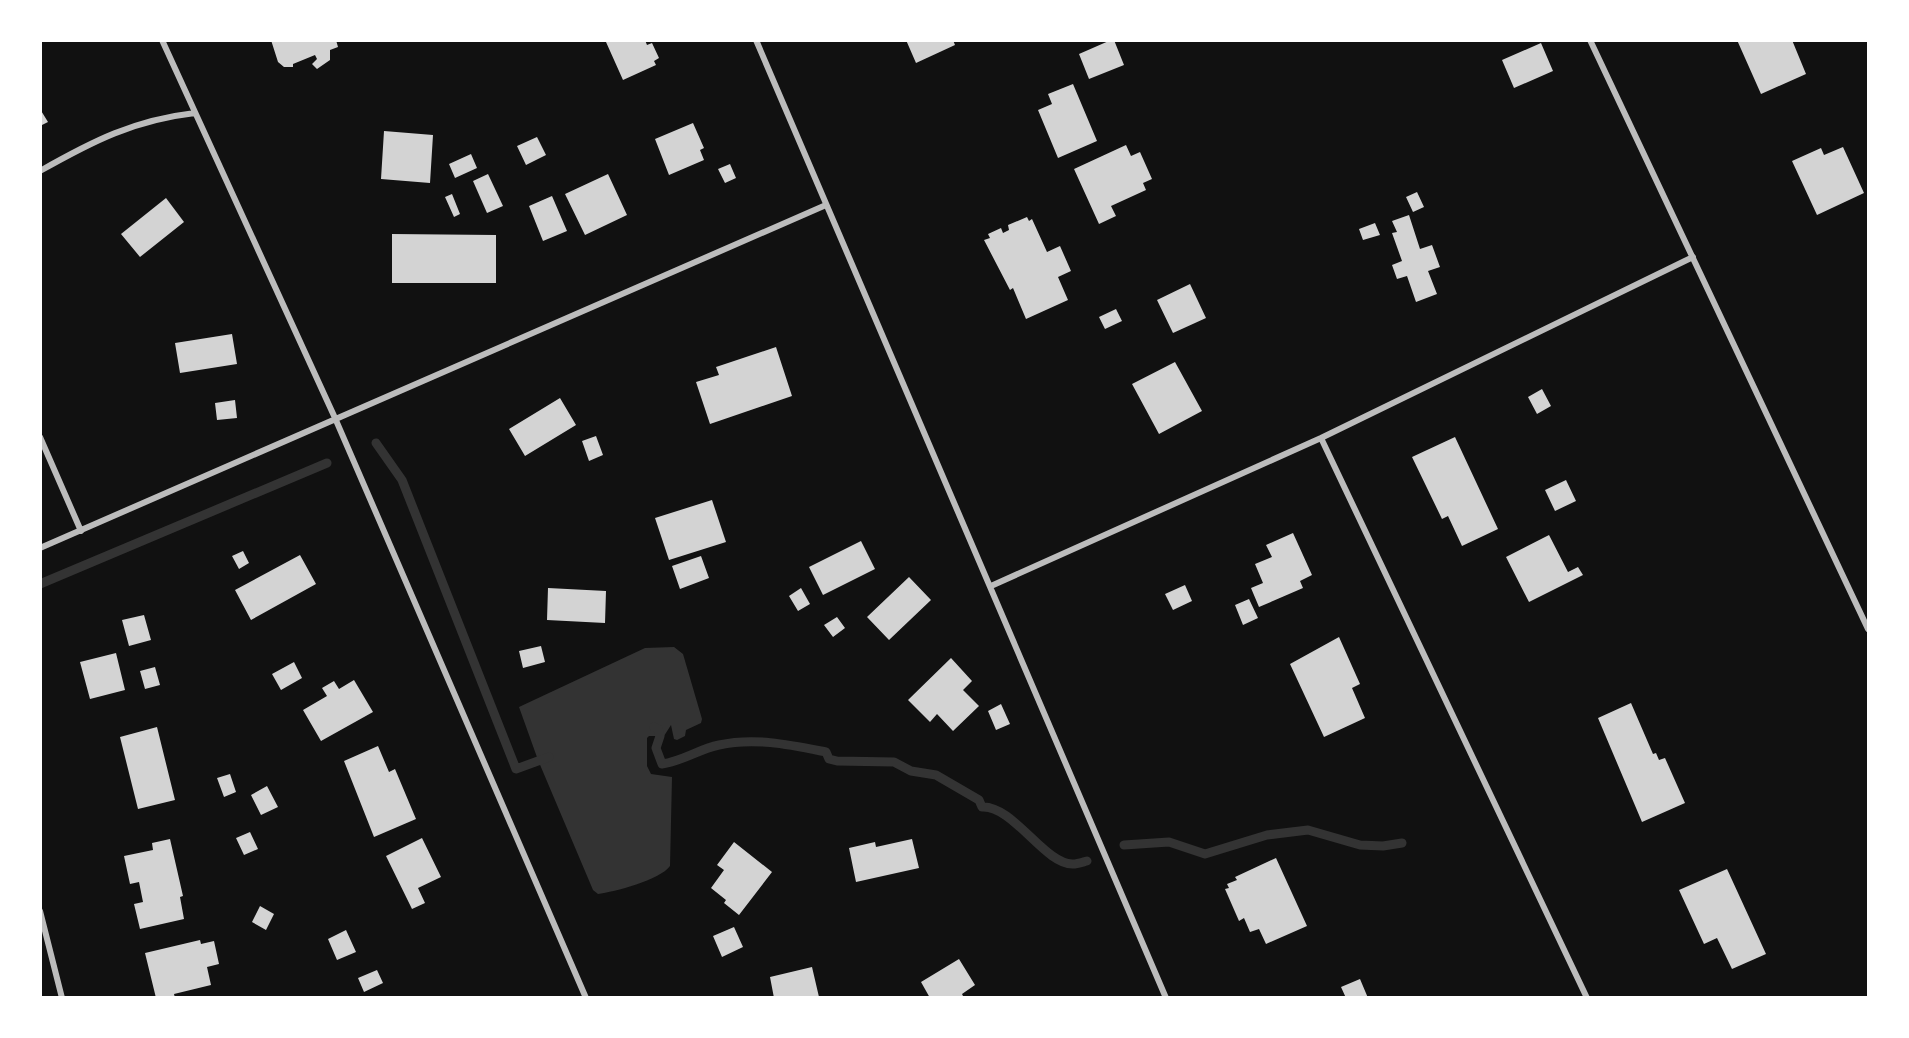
<svg xmlns="http://www.w3.org/2000/svg" width="1909" height="1038" viewBox="0 0 1909 1038" font-family="Roboto,sans-serif">
<style>
.water{fill:#333}
.lines{fill:none;stroke-linecap:round;stroke-linejoin:round}
.stream{stroke:#333;stroke-width:9}
.building{fill:#d3d3d3}
.minor{stroke:#bcbcbc;stroke-width:6}
</style>
<rect width="100%" height="100%" fill="#111"/>
<path class="water" d="M 674,647 L 683,654 L 702,719 L 701,723 L 686,730 L 685,736 L 677,740 L 674,739 L 671,725 L 664,736 L 649,736 L 647,738 L 647,766 L 651,774 L 672,777 L 670,866 C 660,880 614,892 598,894 L 593,890 L 538,760 L 519,707 L 645,648 Z"/>
<g class="lines">
<path class="stream" d="M 376,443 L 402,480 L 516,769 L 549,757
M 40,584 L 327,463
M 654,727 L 658,729 L 660,736 L 656,748 L 662,764 C 683,761 699,749 719,745 C 755,737 791,745 826,752 L 829,759 L 837,761 L 894,762 L 911,771 L 936,775 L 979,800 L 982,807 C 1013,805 1045,865 1073,864 C 1077,864 1083,862 1087,861
M 1124,845 L 1169,842 L 1205,854 L 1267,835 L 1308,830 L 1360,845 L 1383,846 L 1402,843"/>
</g>
<path class="building" d="M 271,40 L 336,40 L 338,47 L 330,50 L 330,60 L 317,69 L 312,64 L 317,59 L 315,55 L 293,64 L 293,67 L 284,67 L 278,62 Z
M 609,40 L 645,40 L 647,45 L 652,43 L 659,58 L 654,61 L 656,65 L 623,80 L 606,42 Z
M 906,40 L 953,40 L 955,45 L 916,63 Z
M 1111,40 L 1114,40 L 1124,65 L 1089,79 L 1079,54 Z
M 1737,40 L 1792,40 L 1806,74 L 1761,94 Z
M 1541,43 L 1553,71 L 1514,88 L 1502,60 Z
M 1073,84 L 1097,141 L 1058,158 L 1038,110 L 1052,104 L 1048,94 Z
M 40,109 L 48,122 L 40,126 Z
M 693,123 L 704,148 L 700,150 L 704,160 L 669,175 L 655,139 Z
M 384,131 L 433,135 L 430,183 L 381,179 Z
M 537,137 L 546,155 L 526,165 L 517,146 Z
M 1126,145 L 1131,156 L 1140,152 L 1152,179 L 1143,183 L 1146,190 L 1111,206 L 1116,216 L 1099,224 L 1074,169 Z
M 1843,147 L 1864,193 L 1817,215 L 1792,161 L 1821,148 L 1824,155 Z
M 471,154 L 477,168 L 455,178 L 449,164 Z
M 730,164 L 736,178 L 725,183 L 718,169 Z
M 488,174 L 503,206 L 487,213 L 473,181 Z
M 608,174 L 627,215 L 585,235 L 565,194 Z
M 1417,192 L 1424,207 L 1413,212 L 1406,197 Z
M 452,194 L 460,214 L 454,217 L 445,197 Z
M 552,196 L 567,231 L 543,241 L 529,206 Z
M 166,198 L 184,222 L 140,257 L 121,234 Z
M 1409,215 L 1420,249 L 1432,245 L 1440,267 L 1428,271 L 1437,294 L 1416,302 L 1407,276 L 1397,279 L 1392,265 L 1402,261 L 1392,233 L 1397,232 L 1392,221 Z
M 1027,217 L 1029,221 L 1032,219 L 1047,252 L 1060,246 L 1071,271 L 1058,277 L 1068,300 L 1026,319 L 1013,288 L 1010,290 L 984,240 L 990,238 L 988,234 L 1001,228 L 1003,233 L 1009,230 L 1008,225 Z
M 1375,223 L 1380,235 L 1363,240 L 1359,229 Z
M 392,234 L 496,235 L 496,283 L 392,283 Z
M 1190,284 L 1206,318 L 1173,333 L 1157,300 Z
M 1116,309 L 1122,321 L 1105,329 L 1099,317 Z
M 232,334 L 237,364 L 180,373 L 175,343 Z
M 776,347 L 792,396 L 710,424 L 696,382 L 719,375 L 716,367 Z
M 1175,362 L 1202,411 L 1159,434 L 1132,384 Z
M 1542,389 L 1551,406 L 1537,414 L 1528,397 Z
M 560,398 L 576,425 L 525,456 L 509,429 Z
M 235,400 L 237,418 L 217,420 L 215,403 Z
M 596,436 L 603,455 L 589,461 L 582,441 Z
M 1455,437 L 1498,529 L 1462,546 L 1448,516 L 1442,519 L 1412,457 Z
M 1566,480 L 1576,501 L 1555,511 L 1545,490 Z
M 712,500 L 726,542 L 669,560 L 655,518 Z
M 1293,533 L 1312,575 L 1300,581 L 1303,588 L 1259,607 L 1251,588 L 1263,583 L 1255,564 L 1272,557 L 1266,545 Z
M 1549,535 L 1568,572 L 1578,567 L 1583,575 L 1529,602 L 1506,557 Z
M 861,541 L 875,569 L 823,595 L 809,567 Z
M 243,551 L 249,563 L 239,569 L 232,556 Z
M 300,555 L 316,584 L 251,620 L 235,590 Z
M 701,556 L 709,578 L 680,589 L 672,566 Z
M 909,577 L 931,600 L 889,640 L 867,617 Z
M 1185,585 L 1192,601 L 1173,610 L 1165,594 Z
M 548,588 L 606,591 L 605,623 L 547,620 Z
M 801,588 L 810,604 L 798,611 L 789,596 Z
M 1249,599 L 1258,618 L 1243,625 L 1235,605 Z
M 144,615 L 151,640 L 129,646 L 122,620 Z
M 837,617 L 845,628 L 833,637 L 824,625 Z
M 1339,637 L 1360,684 L 1352,688 L 1365,718 L 1324,737 L 1290,664 Z
M 541,646 L 545,662 L 523,668 L 519,651 Z
M 116,653 L 125,690 L 90,699 L 80,662 Z
M 951,658 L 972,681 L 963,690 L 979,706 L 953,731 L 937,714 L 930,722 L 908,700 Z
M 294,662 L 302,678 L 281,690 L 272,674 Z
M 155,667 L 160,685 L 145,689 L 140,671 Z
M 354,680 L 373,712 L 321,741 L 303,710 L 327,696 L 322,688 L 334,681 L 339,689 Z
M 1631,703 L 1653,754 L 1656,753 L 1659,760 L 1665,758 L 1685,803 L 1642,822 L 1598,718 Z
M 1001,704 L 1010,724 L 996,730 L 988,711 Z
M 157,727 L 175,800 L 138,809 L 120,737 Z
M 378,746 L 389,772 L 395,769 L 416,819 L 374,837 L 344,761 Z
M 230,774 L 236,792 L 224,797 L 217,778 Z
M 267,786 L 278,807 L 261,815 L 251,795 Z
M 250,832 L 258,849 L 244,855 L 236,838 Z
M 422,838 L 441,877 L 418,888 L 425,903 L 412,909 L 386,856 Z
M 170,839 L 183,896 L 180,897 L 184,919 L 140,929 L 134,904 L 143,902 L 139,882 L 130,884 L 124,856 L 153,850 L 152,843 Z
M 912,839 L 919,868 L 856,882 L 849,848 L 875,842 L 876,847 Z
M 734,842 L 772,872 L 739,915 L 724,903 L 726,900 L 711,888 L 724,870 L 717,865 Z
M 1276,858 L 1307,926 L 1266,944 L 1259,929 L 1250,932 L 1244,918 L 1239,921 L 1225,889 L 1229,888 L 1227,884 L 1237,880 L 1235,877 Z
M 1727,869 L 1766,954 L 1732,969 L 1717,938 L 1704,944 L 1679,890 Z
M 260,906 L 274,914 L 266,930 L 252,922 Z
M 734,927 L 743,947 L 722,957 L 713,936 Z
M 346,930 L 356,952 L 337,960 L 328,939 Z
M 200,940 L 201,944 L 214,941 L 219,964 L 207,967 L 211,985 L 174,994 L 175,998 L 156,998 L 145,953 Z
M 959,959 L 975,985 L 962,994 L 964,998 L 930,998 L 921,982 Z
M 812,967 L 819,997 L 774,998 L 770,977 Z
M 377,970 L 383,983 L 364,992 L 358,978 Z
M 1360,979 L 1368,998 L 1346,998 L 1341,987 Z"/>
<g class="lines">
<path class="minor" d="M 162,40 L 335,418 L 586,998
M 756,40 L 1166,998
M 1590,40 L 1868,629
M 40,171 C 93,141 134,120 195,113
M 40,437 L 81,531
M 1321,438 L 1587,998
M 40,548 L 826,205
M 991,586 L 1321,438 L 1693,257
M 40,911 L 62,998"/>
</g>
<rect width="1909" height="1038" fill="none" stroke="#ffffff" stroke-width="84"/>
</svg>
